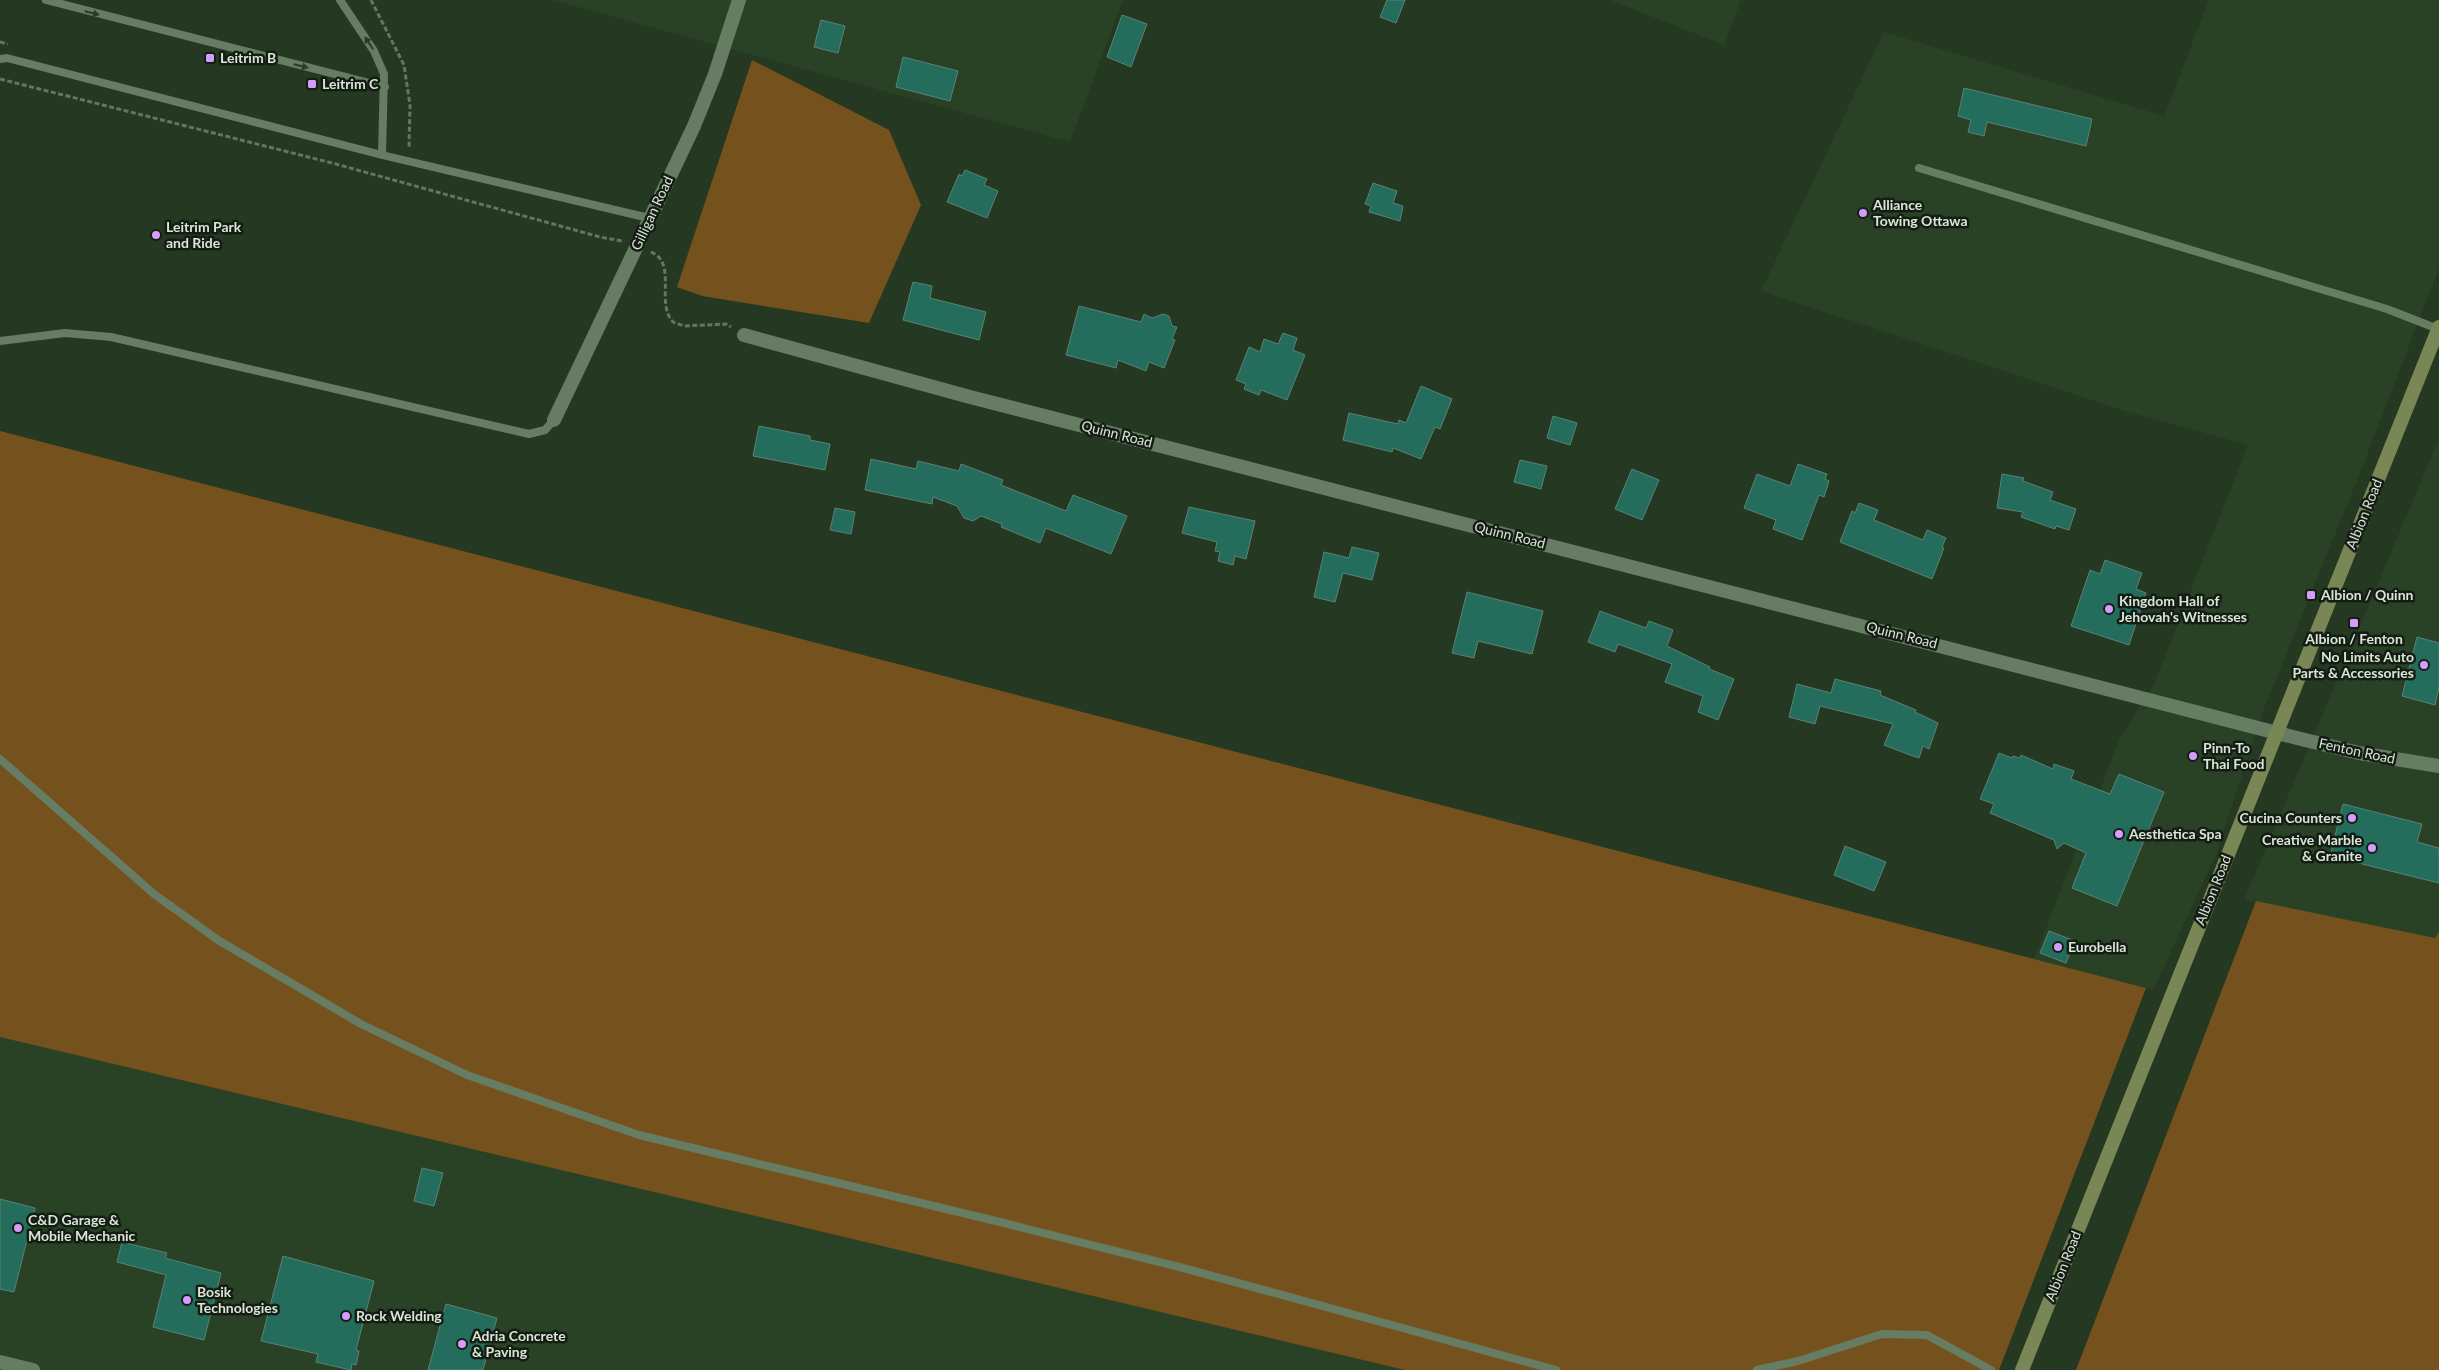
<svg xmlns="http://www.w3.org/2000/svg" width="2439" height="1370" viewBox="0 0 2439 1370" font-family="Lato,sans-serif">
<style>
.built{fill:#294225}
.green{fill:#75521d}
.building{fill:#246c5b;stroke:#5b8277}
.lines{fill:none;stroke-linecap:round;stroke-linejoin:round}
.path{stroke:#657561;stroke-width:3;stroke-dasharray:5 2.5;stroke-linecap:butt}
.service{stroke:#677d63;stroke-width:8}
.minor{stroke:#677d63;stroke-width:14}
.secondary{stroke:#798756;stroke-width:14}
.oneway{fill:#2d3a2b}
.poi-dot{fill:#d49cfc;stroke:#141d13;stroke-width:2}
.labels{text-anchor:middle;stroke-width:5;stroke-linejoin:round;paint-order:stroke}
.poi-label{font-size:14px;font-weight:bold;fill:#d9e5d6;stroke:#141d13;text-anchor:start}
.street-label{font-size:14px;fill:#d9e5d6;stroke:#141d13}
</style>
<rect width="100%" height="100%" fill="#253821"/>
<path class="built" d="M 552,0 L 1123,0 L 1070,142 Z
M 1610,0 L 1741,0 L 1724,45 Z
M 2209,0 L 2439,0 L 2439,268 L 2358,478 L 2265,706 L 2216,855 L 2153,990 L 2034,959 L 2120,738 L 2154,684 L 2248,445 L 2125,411 L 1761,291 L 1884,32 L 2164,116 Z
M 2439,439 L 2439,933 L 2431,941 L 2244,900 Z
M 0,1037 L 1405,1370 L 0,1370 Z"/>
<path class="green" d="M 752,60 L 889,130 L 921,205 L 869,323 L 702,296 L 677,287 Z
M 0,431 L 2146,988 L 1999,1370 L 1405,1370 L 0,1037 Z
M 2256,901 L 2435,938 L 2439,932 L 2439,1370 L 2076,1370 Z"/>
<path class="building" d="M 1387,0 L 1405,0 L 1396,23 L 1380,17 Z
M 1122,15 L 1147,24 L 1131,67 L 1107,57 Z
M 821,20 L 845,26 L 838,53 L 814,47 Z
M 903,57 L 958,71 L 950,101 L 896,87 Z
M 1964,88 L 2092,119 L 2086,146 L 1987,122 L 1984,136 L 1968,132 L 1971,120 L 1958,116 Z
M 965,170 L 987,179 L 984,185 L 998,191 L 987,218 L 947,202 L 959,174 L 962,176 Z
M 1373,183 L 1397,191 L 1393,203 L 1403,206 L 1400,221 L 1369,212 L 1371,206 L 1365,204 Z
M 913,282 L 932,286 L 930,298 L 986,312 L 979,340 L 903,320 Z
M 1079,306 L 1141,322 L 1144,314 L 1152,318 L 1163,314 L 1169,316 L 1172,326 L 1177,327 L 1172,339 L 1175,340 L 1164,368 L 1149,362 L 1146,371 L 1118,360 L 1116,368 L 1066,355 Z
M 1283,333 L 1297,338 L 1293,350 L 1305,355 L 1287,400 L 1261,390 L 1259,395 L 1244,389 L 1246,384 L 1236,380 L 1249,347 L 1260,352 L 1264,339 L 1278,344 Z
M 1421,386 L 1452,399 L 1440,429 L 1435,427 L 1421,459 L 1393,448 L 1392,452 L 1343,440 L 1349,413 L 1398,424 L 1399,420 L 1406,423 Z
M 1553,416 L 1577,423 L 1570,445 L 1547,438 Z
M 759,426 L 810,436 L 810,440 L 830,444 L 825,470 L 753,456 Z
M 871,459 L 916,469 L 918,461 L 959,471 L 961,464 L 1003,480 L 1001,485 L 1066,511 L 1073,495 L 1127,516 L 1111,554 L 1046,528 L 1040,543 L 1001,527 L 1002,524 L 981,516 L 973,521 L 964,518 L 957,506 L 933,497 L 932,504 L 865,490 Z
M 1520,460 L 1547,466 L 1541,489 L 1514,482 Z
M 1798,464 L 1827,474 L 1825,479 L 1829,481 L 1824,497 L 1819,495 L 1802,540 L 1773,529 L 1776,520 L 1744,508 L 1757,474 L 1790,486 Z
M 1632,469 L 1659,480 L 1642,520 L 1615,509 Z
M 2002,474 L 2024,478 L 2023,481 L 2053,492 L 2050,500 L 2076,509 L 2069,530 L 2056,526 L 2055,529 L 2021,517 L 2023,512 L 1997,508 Z
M 1859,503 L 1878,510 L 1874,520 L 1923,540 L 1927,530 L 1946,538 L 1942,547 L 1944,548 L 1932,579 L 1840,542 L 1852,511 L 1855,513 Z
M 1189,507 L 1255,521 L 1246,559 L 1235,556 L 1233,565 L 1218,561 L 1220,552 L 1215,551 L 1217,542 L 1182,533 Z
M 835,508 L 855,512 L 851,534 L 830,530 Z
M 1352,547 L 1379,553 L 1372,580 L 1343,573 L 1335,602 L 1314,597 L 1324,552 L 1349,558 Z
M 2105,560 L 2142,573 L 2136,589 L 2146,593 L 2129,645 L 2071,626 L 2090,570 L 2100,574 Z
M 1467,592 L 1543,611 L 1532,654 L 1478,641 L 1474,658 L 1452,653 Z
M 1600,611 L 1646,628 L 1649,621 L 1673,630 L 1667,646 L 1710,667 L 1709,669 L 1734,679 L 1718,720 L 1698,712 L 1703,696 L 1665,682 L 1672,664 L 1618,644 L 1615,652 L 1588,642 Z
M 2417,637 L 2439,643 L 2439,688 L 2435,705 L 2402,696 Z
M 1835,679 L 1881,691 L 1880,695 L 1916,710 L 1915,712 L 1938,723 L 1929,749 L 1923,746 L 1919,758 L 1910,755 L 1884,745 L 1893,724 L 1820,706 L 1815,724 L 1789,717 L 1797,684 L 1831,693 Z
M 1999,753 L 2012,758 L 2013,756 L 2020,758 L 2021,755 L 2053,769 L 2054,764 L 2074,771 L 2071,779 L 2110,794 L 2119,774 L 2164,792 L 2117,906 L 2072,888 L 2086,853 L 2064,843 L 2057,849 L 2054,840 L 1990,813 L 1994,804 L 1980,799 Z
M 2343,804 L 2422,824 L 2417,842 L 2439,848 L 2439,883 L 2330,856 Z
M 1845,846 L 1886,862 L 1874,891 L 1834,875 Z
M 2049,931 L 2075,941 L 2066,963 L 2040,953 Z
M 422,1168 L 443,1173 L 434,1206 L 414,1201 Z
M 0,1199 L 35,1208 L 14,1292 L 0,1289 Z
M 122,1242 L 167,1253 L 165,1258 L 221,1273 L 204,1340 L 153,1327 L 166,1275 L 117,1262 Z
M 283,1256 L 374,1281 L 356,1350 L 359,1351 L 356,1365 L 352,1364 L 351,1370 L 316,1362 L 318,1354 L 261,1341 Z
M 446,1304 L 497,1318 L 483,1370 L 428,1370 Z"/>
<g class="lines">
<path class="path" d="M 371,0 L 404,65 L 410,105 L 409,148
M 0,42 L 8,44
M 0,79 L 332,163 L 600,237 L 622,241
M 651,252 C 678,263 655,303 673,322 L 684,326 L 726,324 L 731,327"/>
<path class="service" d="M 46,0 L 385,87
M 340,0 L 374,51 L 384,74 L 382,155
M 0,59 L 7,58 L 382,155 L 649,218
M 1919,168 L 2387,309 L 2438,329
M 0,341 L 65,333 L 111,337 L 529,434 L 545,430 L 554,420
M 0,759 L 154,894 L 218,940 L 361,1024 L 467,1075 L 639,1135 L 1000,1222 L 1187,1269 L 1556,1370
M 1757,1370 L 1798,1361 L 1882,1334 L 1927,1335 L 1991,1370"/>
<path class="minor" d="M 744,335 L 970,397 L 2301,739 L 2359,753 L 2439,766
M 554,420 L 694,126 L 715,74 L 739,0
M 0,1362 L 33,1370"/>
<path class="secondary" d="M 2022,1370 L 2439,327"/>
</g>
<defs><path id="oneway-solid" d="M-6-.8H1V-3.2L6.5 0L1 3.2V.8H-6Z" transform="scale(1.25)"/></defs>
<g class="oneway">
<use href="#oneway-solid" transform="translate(92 13) rotate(14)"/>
<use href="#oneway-solid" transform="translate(369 43) rotate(-124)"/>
<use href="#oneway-solid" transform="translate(301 66) rotate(14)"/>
</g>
<g class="poi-dot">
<rect x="205" y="53" width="10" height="10" rx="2.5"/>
<rect x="307" y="79" width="10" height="10" rx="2.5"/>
<circle cx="1863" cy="213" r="5"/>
<circle cx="156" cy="235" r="5"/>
<rect x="2306" y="590" width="10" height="10" rx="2.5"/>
<circle cx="2109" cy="609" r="5"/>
<rect x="2349" y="618" width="10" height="10" rx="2.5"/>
<circle cx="2424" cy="665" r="5"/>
<circle cx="2193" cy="756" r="5"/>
<circle cx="2352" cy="818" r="5"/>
<circle cx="2119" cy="834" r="5"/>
<circle cx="2372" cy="848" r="5"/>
<circle cx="2058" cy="947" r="5"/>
<circle cx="18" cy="1228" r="5"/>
<circle cx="187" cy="1300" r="5"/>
<circle cx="346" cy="1316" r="5"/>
<circle cx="462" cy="1344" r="5"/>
</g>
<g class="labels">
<g class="poi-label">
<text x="220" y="63">Leitrim B</text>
<text x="322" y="89">Leitrim C</text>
<text x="1873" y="210">Alliance<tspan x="1873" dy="16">Towing Ottawa</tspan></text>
<text x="166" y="232">Leitrim Park<tspan x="166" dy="16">and Ride</tspan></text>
<text x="2321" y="600">Albion / Quinn</text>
<text x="2119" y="606">Kingdom Hall of<tspan x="2119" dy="16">Jehovah's Witnesses</tspan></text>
<text x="2354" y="644" text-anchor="middle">Albion / Fenton</text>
<text x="2414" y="662" text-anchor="end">No Limits Auto<tspan x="2414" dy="16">Parts &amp; Accessories</tspan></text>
<text x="2203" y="753">Pinn-To<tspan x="2203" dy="16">Thai Food</tspan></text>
<text x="2342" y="823" text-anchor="end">Cucina Counters</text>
<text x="2129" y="839">Aesthetica Spa</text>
<text x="2362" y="845" text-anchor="end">Creative Marble<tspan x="2362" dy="16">&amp; Granite</tspan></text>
<text x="2068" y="952">Eurobella</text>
<text x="28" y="1225">C&amp;D Garage &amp;<tspan x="28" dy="16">Mobile Mechanic</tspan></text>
<text x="197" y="1297">Bosik<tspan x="197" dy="16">Technologies</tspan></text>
<text x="356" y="1321">Rock Welding</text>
<text x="472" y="1341">Adria Concrete<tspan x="472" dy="16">&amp; Paving</tspan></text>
</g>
<g class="street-label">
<text transform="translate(652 213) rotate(-65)" y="5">Gilligan Road</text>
<text transform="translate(1117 434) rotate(14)" y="5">Quinn Road</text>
<text transform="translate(2364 514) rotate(-68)" y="5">Albion Road</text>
<text transform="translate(1510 535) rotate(14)" y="5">Quinn Road</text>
<text transform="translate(1902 635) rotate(14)" y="5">Quinn Road</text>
<text transform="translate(2357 751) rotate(12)" y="5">Fenton Road</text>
<text transform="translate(2213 890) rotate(-68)" y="5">Albion Road</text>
<text transform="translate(2063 1266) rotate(-68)" y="5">Albion Road</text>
</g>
</g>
</svg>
